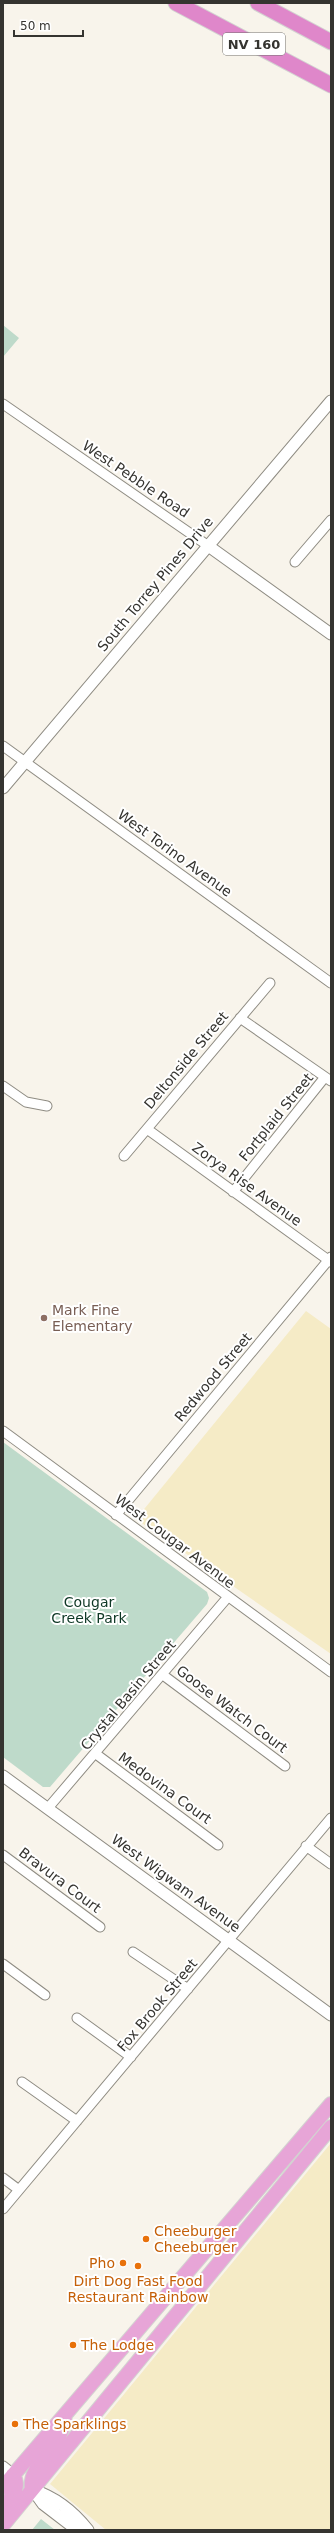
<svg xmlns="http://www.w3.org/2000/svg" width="334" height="2533" viewBox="0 0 334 2533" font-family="'DejaVu Sans',sans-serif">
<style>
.green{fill:#bedaca}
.sand{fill:#f5ebc6}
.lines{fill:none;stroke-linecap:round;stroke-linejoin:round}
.minor-casing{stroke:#8f8c83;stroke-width:11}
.tertiary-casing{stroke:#8f8c83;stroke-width:13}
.primary-casing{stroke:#d3d2d1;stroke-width:16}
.trunk-casing{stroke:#d3d2d1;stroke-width:17}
.minor{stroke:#fff;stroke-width:9}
.tertiary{stroke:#fff;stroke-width:11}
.primary{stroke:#e7a5d7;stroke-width:14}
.trunk{stroke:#df87ca;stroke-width:15}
.education-dot{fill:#8d6e63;stroke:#fff;stroke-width:1.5}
.food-dot{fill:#e8710a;stroke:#fff;stroke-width:1.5}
.labels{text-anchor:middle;stroke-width:4;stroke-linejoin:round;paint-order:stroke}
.shield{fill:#fff;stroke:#72716e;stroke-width:1}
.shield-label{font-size:13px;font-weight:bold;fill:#353430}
.street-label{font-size:14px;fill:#353430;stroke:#fff}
.education-label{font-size:14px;fill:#785e54;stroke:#fff;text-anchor:start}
.park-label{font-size:14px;fill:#0e3825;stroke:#fff}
.food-label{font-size:14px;fill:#c56008;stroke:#fff;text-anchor:start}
</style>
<rect width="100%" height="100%" fill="#f8f4eb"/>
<path class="green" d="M 3,325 L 19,338 L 3,357 Z
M 3,1442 L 207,1592 L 209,1598 L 207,1604 L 50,1787 L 43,1787 L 3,1757 Z
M 41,2519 L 55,2530 L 32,2530 Z"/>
<path class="sand" d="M 306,1311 L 331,1329 L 331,1654 L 136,1519 Z
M 331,2143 L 331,2530 L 106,2530 L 50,2484 Z"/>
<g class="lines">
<defs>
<path id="minor" d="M 3,404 L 207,545
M 295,562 L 331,520
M 3,746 L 331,983
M 240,1018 L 331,1081
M 3,1086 L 26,1102 L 47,1106
M 147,1129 L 331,1262
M 124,1156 L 270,983
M 233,1192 L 325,1077
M 3,1431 L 331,1672
M 116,1515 L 331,1257
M 163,1675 L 285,1766
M 96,1754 L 218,1845
M 48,1808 L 227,1598
M 306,1846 L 331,1864
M 3,1855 L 100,1927
M 133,1952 L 188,1989
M 3,1964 L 45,1995
M 77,2018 L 131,2057
M 22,2082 L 77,2121
M 3,2178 L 19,2190
M 3,2209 L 331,1818"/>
<path id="tertiary" d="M 207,545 L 331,634
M 3,788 L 331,401
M 3,1776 L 331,2015
M 3,2467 L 13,2475
M 33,2490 C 55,2497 73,2511 88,2530
M 33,2490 L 43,2504 L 77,2530"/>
<path id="primary" d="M 3,2487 L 331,2104
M 32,2489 C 29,2469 47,2460 55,2445 C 59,2437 62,2429 65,2421
M 3,2508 C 11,2497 21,2488 13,2475
M 3,2525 L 331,2127"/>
<path id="trunk" d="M 176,3 L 331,85
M 258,3 L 331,42"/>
</defs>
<use href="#minor" class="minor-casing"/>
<use href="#tertiary" class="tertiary-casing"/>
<use href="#primary" class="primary-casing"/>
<use href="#trunk" class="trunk-casing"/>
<use href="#minor" class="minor"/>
<use href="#tertiary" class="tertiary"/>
<use href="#primary" class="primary"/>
<use href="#trunk" class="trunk"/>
</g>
<circle class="education-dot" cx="44" cy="1318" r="4"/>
<g class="food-dot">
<circle cx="146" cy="2239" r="4"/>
<circle cx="123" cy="2263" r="4"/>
<circle cx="138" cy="2266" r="4"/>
<circle cx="73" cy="2345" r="4"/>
<circle cx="15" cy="2424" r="4"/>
</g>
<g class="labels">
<rect class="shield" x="223" y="33" width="62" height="22" rx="3"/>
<g class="shield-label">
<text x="254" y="49">NV 160</text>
</g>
<g class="street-label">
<text transform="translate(136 479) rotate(34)" y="5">West Pebble Road</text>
<text transform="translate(155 584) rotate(-50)" y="5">South Torrey Pines Drive</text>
<text transform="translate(175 853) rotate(36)" y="5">West Torino Avenue</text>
<text transform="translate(186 1060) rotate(-50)" y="5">Deltonside Street</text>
<text transform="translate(276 1117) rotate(-51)" y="5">Fortplaid Street</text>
<text transform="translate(247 1184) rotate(36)" y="5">Zorya Rise Avenue</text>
<text transform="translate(213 1377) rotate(-50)" y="5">Redwood Street</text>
<text transform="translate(175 1541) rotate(37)" y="5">West Cougar Avenue</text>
<text transform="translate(128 1695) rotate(-50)" y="5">Crystal Basin Street</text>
<text transform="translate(232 1709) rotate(37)" y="5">Goose Watch Court</text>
<text transform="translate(165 1788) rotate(36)" y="5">Medovina Court</text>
<text transform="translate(60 1880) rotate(37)" y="5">Bravura Court</text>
<text transform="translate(176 1883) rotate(36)" y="5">West Wigwam Avenue</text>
<text transform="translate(157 2005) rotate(-50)" y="5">Fox Brook Street</text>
</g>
<g class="education-label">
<text x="52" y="1315">Mark Fine<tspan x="52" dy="16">Elementary</tspan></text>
</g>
<g class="park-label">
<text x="89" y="1607">Cougar<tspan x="89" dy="16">Creek Park</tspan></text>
</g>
<g class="food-label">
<text x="154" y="2236">Cheeburger<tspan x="154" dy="16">Cheeburger</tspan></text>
<text x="115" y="2268" text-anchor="end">Pho</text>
<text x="138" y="2286" text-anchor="middle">Dirt Dog Fast Food<tspan x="138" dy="16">Restaurant Rainbow</tspan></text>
<text x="81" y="2350">The Lodge</text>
<text x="23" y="2429">The Sparklings</text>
</g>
</g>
<rect width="334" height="2533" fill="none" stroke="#353430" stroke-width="8"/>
<path d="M14 30v6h69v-6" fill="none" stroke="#353430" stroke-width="2"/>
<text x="20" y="30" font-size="12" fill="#353430" stroke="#ffffff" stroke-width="3" paint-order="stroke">50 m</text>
</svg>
